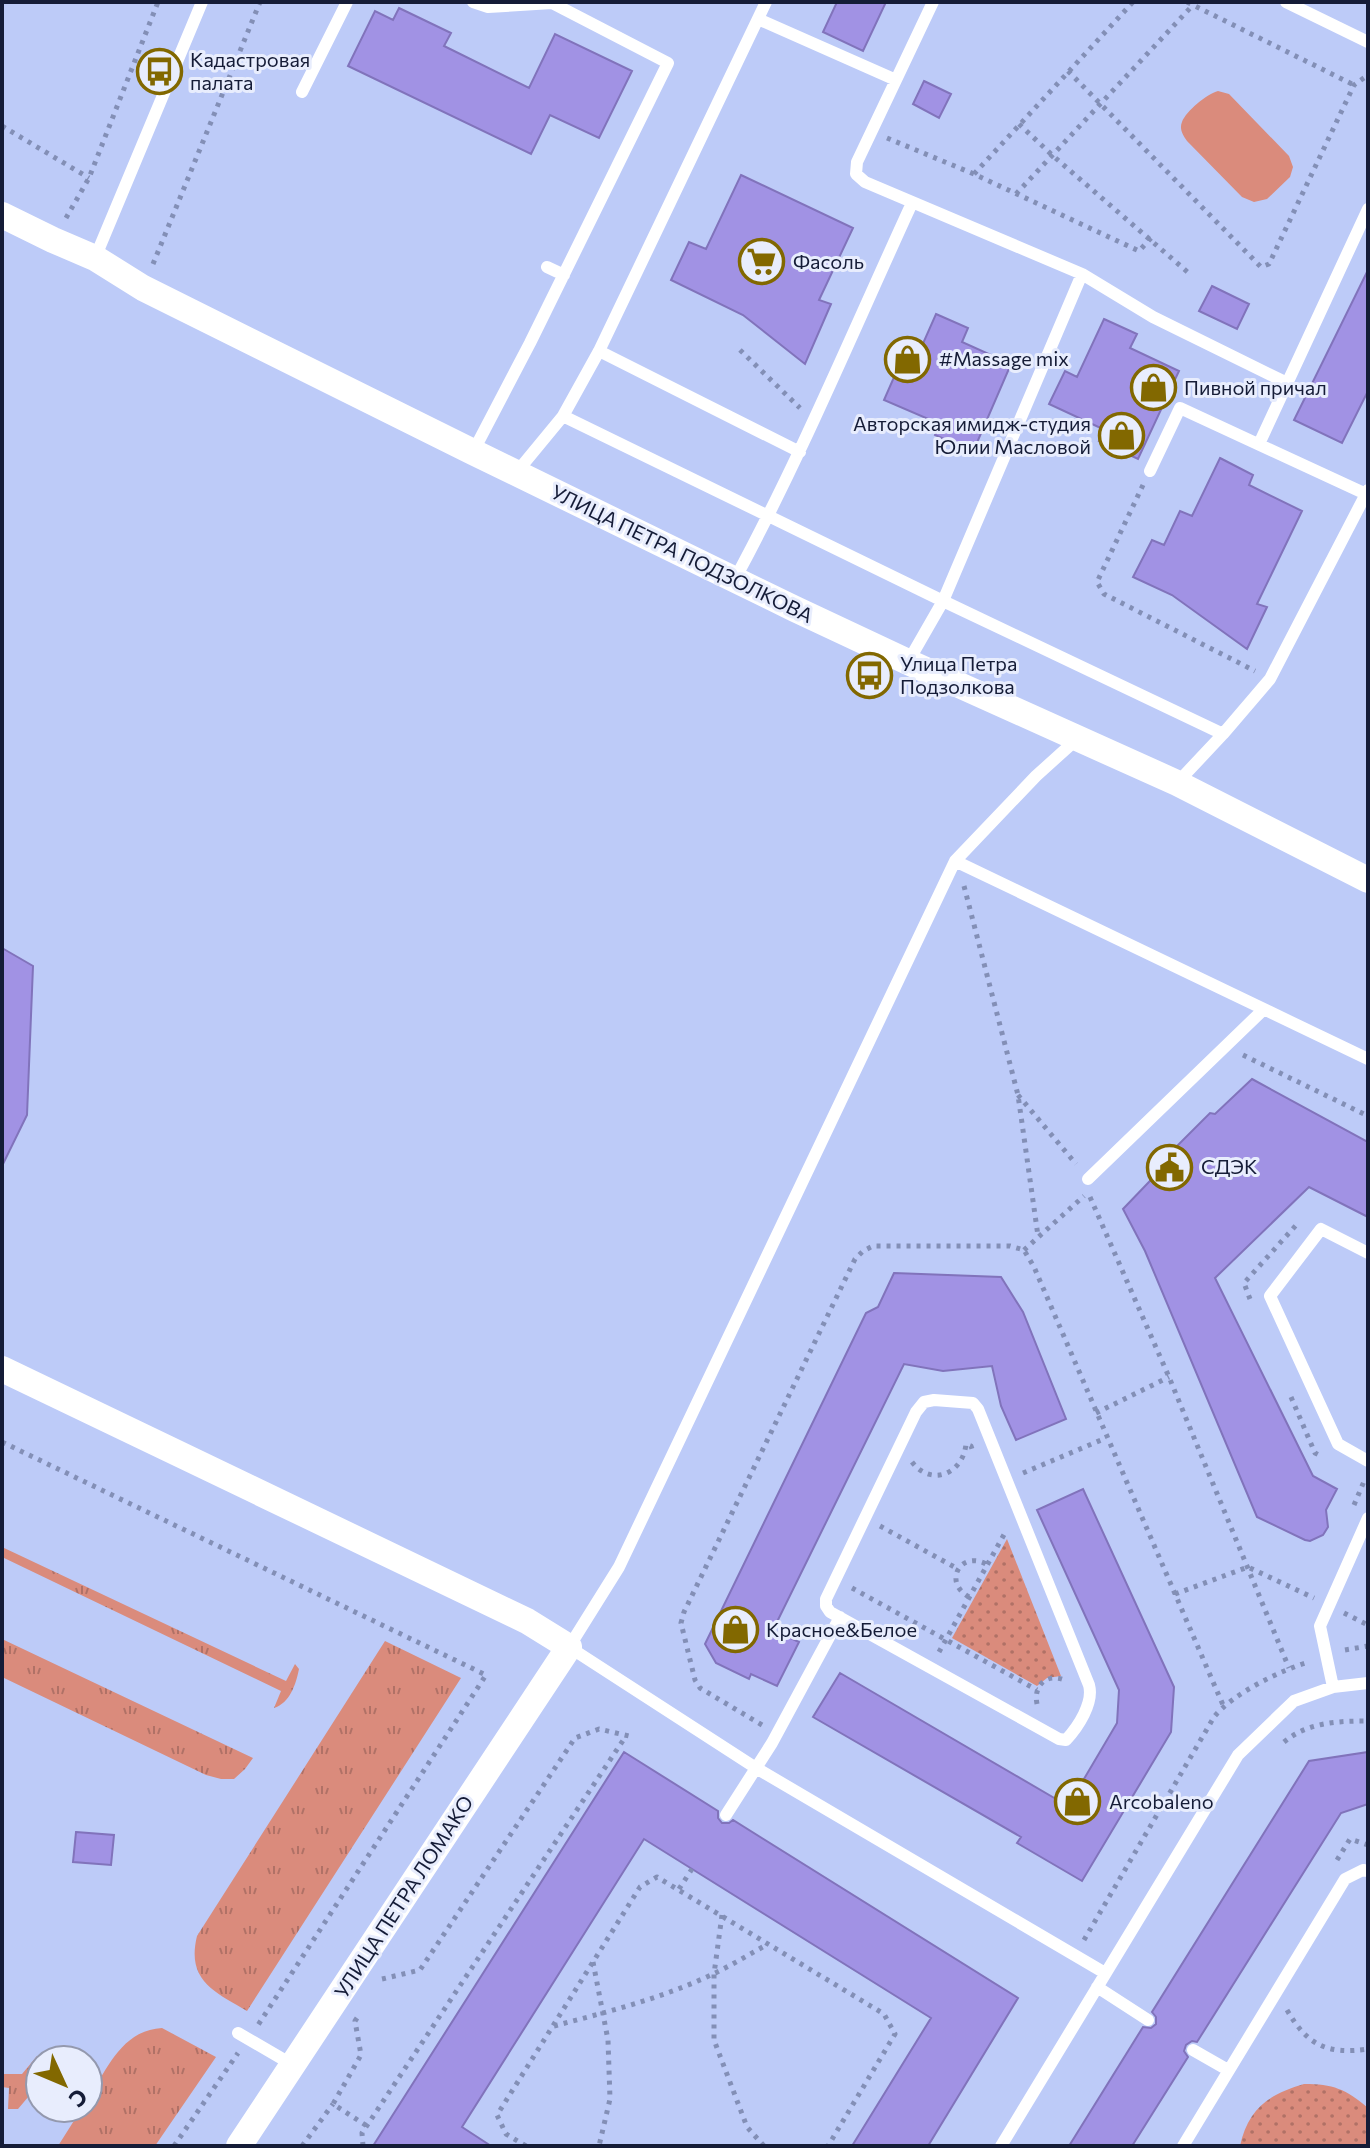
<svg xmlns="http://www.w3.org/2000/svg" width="1370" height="2148" viewBox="0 0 1370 2148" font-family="Commissioner,sans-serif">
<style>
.grass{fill:url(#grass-tufts)}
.park{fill:url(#park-dots)}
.pitch{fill:#da8b7c}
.building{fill:#a192e4;stroke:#8173bb;stroke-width:2}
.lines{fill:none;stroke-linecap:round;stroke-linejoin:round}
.path{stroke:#838fb6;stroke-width:5;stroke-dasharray:4 6;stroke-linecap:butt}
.service{stroke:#fff;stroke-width:12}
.minor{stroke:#fff;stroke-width:26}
.labels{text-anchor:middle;stroke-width:6;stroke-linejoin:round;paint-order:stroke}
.poi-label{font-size:20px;fill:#151c37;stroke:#e8edfd;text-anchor:start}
.street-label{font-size:20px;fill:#151c37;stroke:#e8edfd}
</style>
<defs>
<pattern id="grass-tufts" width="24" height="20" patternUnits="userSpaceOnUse" patternTransform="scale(2)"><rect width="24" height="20" fill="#da8b7c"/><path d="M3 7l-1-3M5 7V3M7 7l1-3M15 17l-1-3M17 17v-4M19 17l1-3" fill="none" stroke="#b07166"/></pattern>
<pattern id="park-dots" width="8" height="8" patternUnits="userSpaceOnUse" patternTransform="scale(2)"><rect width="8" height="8" fill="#da8b7c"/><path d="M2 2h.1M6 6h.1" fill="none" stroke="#b07166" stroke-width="1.8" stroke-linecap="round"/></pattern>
</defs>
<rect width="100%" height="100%" fill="#bdcbf8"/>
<path class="grass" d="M 2,1547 L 286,1681 L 295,1664 L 299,1669 C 296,1684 290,1703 274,1708 L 281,1691 L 2,1557 Z
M 2,1639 L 253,1758 L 245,1769 L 234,1779 L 221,1779 L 206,1775 L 2,1677 Z
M 385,1641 L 461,1678 L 247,2011 C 215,1992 186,1981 197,1936 Z
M 162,2028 L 216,2057 L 155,2146 L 58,2146 L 82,2108 L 88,2108 L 88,2099 C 107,2069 122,2030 162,2028 Z
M 37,2056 L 40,2060 L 40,2083 L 18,2109 L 8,2109 L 9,2088 L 2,2087 L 2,2074 L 22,2074 Z"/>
<path class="park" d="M 1007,1539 L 1061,1676 L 1047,1678 L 1037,1686 L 952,1638 Z
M 1304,2084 C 1333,2084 1346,2089 1368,2108 L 1368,2146 L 1240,2146 C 1248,2109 1269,2094 1304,2084 Z"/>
<path class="pitch" d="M 1218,91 L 1229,94 L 1289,156 L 1293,167 L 1290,177 L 1267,199 L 1254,202 L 1242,197 L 1187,141 C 1183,135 1179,129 1182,122 C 1186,111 1207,94 1218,91 Z"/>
<path class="building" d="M 837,2 L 886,2 L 863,51 L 823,32 Z
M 399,8 L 451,33 L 444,46 L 529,88 L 555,34 L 632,71 L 599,138 L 550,115 L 531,154 L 348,66 L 375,11 L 393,20 Z
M 924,81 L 951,94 L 939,118 L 913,104 Z
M 741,175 L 853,228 L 819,300 L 831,304 L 805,364 L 743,315 L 671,280 L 689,242 L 706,249 Z
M 1368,270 L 1368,391 L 1342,443 L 1294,420 Z
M 1212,286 L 1249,304 L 1237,329 L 1199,311 Z
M 936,314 L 968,328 L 962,342 L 1011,364 L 973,452 L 935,435 L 940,424 L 884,400 L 898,368 L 910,373 Z
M 1104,319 L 1137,334 L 1130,348 L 1179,371 L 1138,459 L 1099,441 L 1105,430 L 1049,404 L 1065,371 L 1077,377 Z
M 1220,458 L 1253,475 L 1249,485 L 1302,511 L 1257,604 L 1267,607 L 1247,649 L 1172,595 L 1133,577 L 1152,540 L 1164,545 L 1180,511 L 1192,516 Z
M 2,948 L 33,966 L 27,1115 L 2,1166 Z
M 1252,1079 L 1368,1142 L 1368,1217 L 1309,1187 L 1215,1278 L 1313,1476 L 1337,1489 L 1326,1510 L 1328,1527 L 1323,1535 L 1310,1541 L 1305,1540 L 1257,1517 L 1145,1251 L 1123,1209 L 1172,1158 L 1170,1153 L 1210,1113 L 1215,1114 Z
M 894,1273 L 1001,1277 L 1023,1312 L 1066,1419 L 1016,1440 L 1001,1406 L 992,1366 L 943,1371 L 904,1364 L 773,1630 L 799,1642 L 777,1686 L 751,1674 L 749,1679 L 716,1663 L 705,1644 L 866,1313 L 878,1307 Z
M 1083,1489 L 1174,1687 L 1171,1732 L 1082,1881 L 1017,1843 L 1021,1837 L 813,1717 L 840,1673 L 1068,1806 L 1117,1723 L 1119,1690 L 1037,1510 Z
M 624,1752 L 718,1811 L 718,1818 L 722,1823 L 729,1823 L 733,1820 L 1018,1998 L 928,2146 L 852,2146 L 931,2018 L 644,1839 L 462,2127 L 491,2146 L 373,2146 Z
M 1368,1752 L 1368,1804 L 1341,1813 L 1197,2042 L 1192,2041 L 1186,2045 L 1184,2051 L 1188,2057 L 1132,2146 L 1069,2146 L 1143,2027 L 1151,2028 L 1156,2024 L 1156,2017 L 1152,2012 L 1309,1761 Z
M 76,1832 L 114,1835 L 111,1865 L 73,1862 Z"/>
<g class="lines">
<path class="path" d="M 1187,2 L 1354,85
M 1068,71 L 1261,267 L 1269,264 L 1354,85 L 1368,75
M 1019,124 L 1052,155 L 1191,275
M 2,126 L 89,178
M 887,138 L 974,174 L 1139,251 L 1151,238
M 974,174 L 1133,2
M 1016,194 L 1193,5
M 66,218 L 89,178 L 158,2
M 153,264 L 260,2
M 740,350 L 800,408
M 1143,485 L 1097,582 L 1104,594 L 1255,671
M 964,886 L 1018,1095 L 1038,1236
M 1243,1055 L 1368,1116
M 1018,1095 L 1076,1164
M 1090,1197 L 1169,1377 L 1289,1668
M 1024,1250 L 1084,1196
M 1250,1299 L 1244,1283 L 1298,1223
M 1291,1397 L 1315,1453 L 1323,1457
M 1096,1413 L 1169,1377
M 2,1442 L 486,1675 L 258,2025
M 912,1462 C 931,1487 963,1474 966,1444 L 971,1446 L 972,1449
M 1023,1473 L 1106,1438
M 1354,1505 L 1365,1479 L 1364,1478
M 880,1526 L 958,1569
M 852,1588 L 1037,1690
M 1175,1594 L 1248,1567 L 1314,1598
M 969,1597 C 942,1582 961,1549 988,1565
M 1344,1613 L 1368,1625
M 1345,1650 L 1368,1646
M 939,1652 L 1006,1531
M 1037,1704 C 1033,1684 1048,1672 1067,1681
M 762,1725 L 700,1688 L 695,1680 L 681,1623 L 684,1612 L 855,1259 L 863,1251 L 873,1246 L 1010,1246 L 1024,1250 L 1034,1267 L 1223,1705
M 1284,1742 C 1308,1722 1338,1721 1368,1721
M 1337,1860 L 1350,1839 L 1368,1845
M 679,1889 L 692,1869
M 722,1915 L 714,1974 L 714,2040 L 747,2127 L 764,2146
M 1084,1940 L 1214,1717 C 1232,1694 1281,1670 1309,1662
M 593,1962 L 608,2040 L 610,2099 L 599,2146
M 382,1979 L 420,1970 L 575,1738 L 599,1729 L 629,1736
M 1287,2010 C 1307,2045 1327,2055 1368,2049
M 357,2018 L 355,2021 L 361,2055 L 333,2104 L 367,2126
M 554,2026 C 607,2012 663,1998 713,1974 C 732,1965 750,1954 768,1944
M 174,2146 L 238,2053
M 302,2146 L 333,2104
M 363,2146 L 362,2133 L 626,1736
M 526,2146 L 506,2134 L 497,2115 L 640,1887 L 657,1877 L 884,2014 L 895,2034 L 828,2146"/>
<path class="service" d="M 1286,2 L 1368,42
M 758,19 L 896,80 L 933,2
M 896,80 L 857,162 L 856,174 L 865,182 L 1082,274 L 1153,317 L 1287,383
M 302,92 L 347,2
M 95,258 L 202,2
M 547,267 L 564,275
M 599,351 L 800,452
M 563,416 L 943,601 L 1223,734
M 1259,444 L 1368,209
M 473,452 L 530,343 L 668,63 L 552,3 L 488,7 L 473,2
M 1150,471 L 1180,408 L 1366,494
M 516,473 L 563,416 L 599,351 L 766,2
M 735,579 C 801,457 854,329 912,203
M 908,662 L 943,601 L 1082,274
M 1077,739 L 1036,776 L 955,861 L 619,1567 L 569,1647 L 756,1768 L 1105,1973
M 1177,783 L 1223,734 L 1270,679 L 1368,490
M 955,861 L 1368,1059
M 1088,1179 L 1263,1010
M 1368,1253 L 1321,1229 L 1270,1296 L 1338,1444 L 1368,1461
M 934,1400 L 973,1403 L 978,1409 L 1089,1685 C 1094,1703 1078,1727 1066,1740 L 1059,1739 L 830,1612 L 826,1606 L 826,1599 L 916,1412 L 924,1402 Z
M 1333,1687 L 1320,1626 L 1368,1518
M 726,1815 L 772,1743 L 840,1617
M 1097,1987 L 1148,2020
M 238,2033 L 293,2065
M 1193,2050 L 1228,2070
M 1001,2146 L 1238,1755 L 1294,1701 L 1333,1687 L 1368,1683
M 1183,2146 L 1345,1879 L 1363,1870 L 1368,1871"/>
<path class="minor" d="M 2,215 L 53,240 L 95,258 L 143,288 L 473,452 L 795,609 L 908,662 L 1177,783 L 1368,880
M 2,1369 L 527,1621 L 569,1647 L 239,2146"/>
</g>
<defs>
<symbol id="bus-ring" viewBox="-11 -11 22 22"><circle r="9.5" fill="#e8edfd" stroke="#826800" stroke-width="1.5"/><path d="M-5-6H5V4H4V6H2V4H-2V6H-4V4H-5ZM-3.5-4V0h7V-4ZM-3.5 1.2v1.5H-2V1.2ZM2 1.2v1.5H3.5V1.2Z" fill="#826800"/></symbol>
<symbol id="supermarket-ring" viewBox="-11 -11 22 22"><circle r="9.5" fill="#e8edfd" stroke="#826800" stroke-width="1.5"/><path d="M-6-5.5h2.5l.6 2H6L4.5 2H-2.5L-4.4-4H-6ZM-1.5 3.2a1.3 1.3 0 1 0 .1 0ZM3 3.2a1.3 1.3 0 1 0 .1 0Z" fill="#826800"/></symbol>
<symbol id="shop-ring" viewBox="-11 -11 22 22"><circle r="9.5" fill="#e8edfd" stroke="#826800" stroke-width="1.5"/><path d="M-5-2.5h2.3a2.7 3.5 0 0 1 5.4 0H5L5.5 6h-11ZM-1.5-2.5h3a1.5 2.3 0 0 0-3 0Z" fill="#826800"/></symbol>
<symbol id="civic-ring" viewBox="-11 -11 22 22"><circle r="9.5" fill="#e8edfd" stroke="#826800" stroke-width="1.5"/><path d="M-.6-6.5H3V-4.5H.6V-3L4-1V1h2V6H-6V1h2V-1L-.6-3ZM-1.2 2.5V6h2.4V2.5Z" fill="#826800"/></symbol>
</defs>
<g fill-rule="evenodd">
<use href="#bus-ring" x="134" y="46" width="51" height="51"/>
<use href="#supermarket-ring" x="736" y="236" width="51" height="51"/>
<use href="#shop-ring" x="882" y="334" width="51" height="51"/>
<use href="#shop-ring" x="1128" y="362" width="51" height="51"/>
<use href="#shop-ring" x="1096" y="410" width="51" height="51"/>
<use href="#bus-ring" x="844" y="650" width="51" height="51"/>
<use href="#civic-ring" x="1144" y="1142" width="51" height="51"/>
<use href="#shop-ring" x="710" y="1604" width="51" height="51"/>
<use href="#shop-ring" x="1052" y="1776" width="51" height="51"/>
</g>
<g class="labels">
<g class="poi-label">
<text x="190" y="67">Кадастровая<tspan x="190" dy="23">палата</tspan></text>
<text x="793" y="269">Фасоль</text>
<text x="939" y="366">#Massage mix</text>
<text x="1184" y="395">Пивной причал</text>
<text x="1091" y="431" text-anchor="end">Авторская имидж-студия<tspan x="1091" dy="23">Юлии Масловой</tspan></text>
<text x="900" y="671">Улица Петра<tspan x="900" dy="23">Подзолкова</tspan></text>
<text x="1201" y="1174">СДЭК</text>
<text x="766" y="1637">Красное&amp;Белое</text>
<text x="1109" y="1809">Arcobaleno</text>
</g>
<g class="street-label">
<text transform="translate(682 554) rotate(26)" y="7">УЛИЦА ПЕТРА ПОДЗОЛКОВА</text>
<text transform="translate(404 1897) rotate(-57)" y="7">УЛИЦА ПЕТРА ЛОМАКО</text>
</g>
</g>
<rect width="1370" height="2148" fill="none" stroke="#151c37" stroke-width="8"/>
<g transform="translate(64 2084) rotate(134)"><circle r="38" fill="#e8edfd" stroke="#9499ae" stroke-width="2"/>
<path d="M0-6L14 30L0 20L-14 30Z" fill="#826800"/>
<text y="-12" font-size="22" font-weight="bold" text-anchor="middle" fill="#151c37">С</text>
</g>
</svg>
